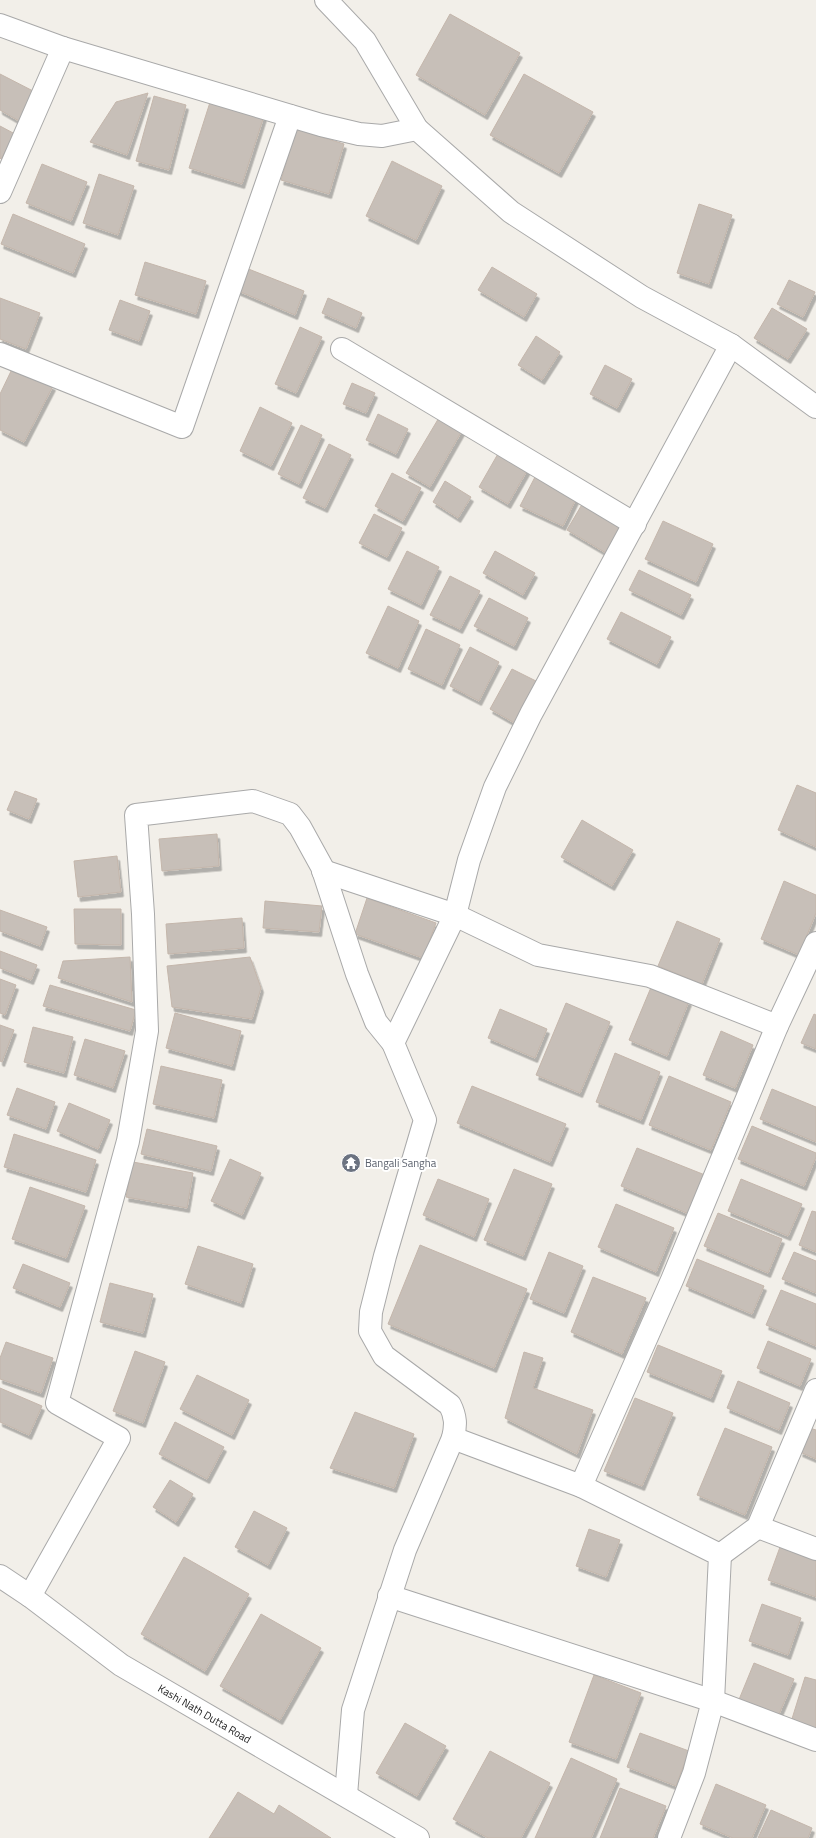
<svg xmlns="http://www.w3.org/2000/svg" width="816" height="1838" viewBox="0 0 816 1838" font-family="'Titillium Web',sans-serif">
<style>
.building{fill:#c7bfb8;stroke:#c4b6ab;filter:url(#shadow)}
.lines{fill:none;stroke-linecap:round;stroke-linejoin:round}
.minor-casing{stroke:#a9a9a9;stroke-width:24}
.minor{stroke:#fff;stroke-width:22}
.labels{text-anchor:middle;stroke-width:4;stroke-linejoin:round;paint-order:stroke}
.worship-label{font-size:11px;fill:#5b616d;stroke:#fff;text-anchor:start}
.street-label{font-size:11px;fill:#222;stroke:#fff}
</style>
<defs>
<filter id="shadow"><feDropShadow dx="2.5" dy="4.5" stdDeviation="0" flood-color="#0004"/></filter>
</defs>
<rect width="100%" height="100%" fill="#f2efe9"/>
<path class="building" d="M 450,14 L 520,53 L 485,115 L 416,75 Z
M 0,74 L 35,92 L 19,121 L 0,110 Z
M 524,74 L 593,112 L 559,173 L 490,135 Z
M 148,93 L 127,155 L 90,142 L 116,102 Z
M 154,96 L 186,105 L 169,170 L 136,161 Z
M 212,96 L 265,113 L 242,184 L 189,168 Z
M 0,126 L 15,134 L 1,159 L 0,158 Z
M 296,129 L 344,144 L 329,194 L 281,180 Z
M 392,161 L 442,186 L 416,240 L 366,216 Z
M 42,164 L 87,182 L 71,221 L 26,203 Z
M 99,174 L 134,186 L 118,235 L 83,223 Z
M 699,204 L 732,215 L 709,284 L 677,273 Z
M 13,214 L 85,244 L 73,273 L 1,244 Z
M 145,262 L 206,281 L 196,314 L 135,295 Z
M 492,267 L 537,294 L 524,317 L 478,290 Z
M 246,268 L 304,291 L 295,315 L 236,290 Z
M 789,280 L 815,292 L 803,317 L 777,304 Z
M 0,298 L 40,313 L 26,349 L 0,339 Z
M 328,298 L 362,313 L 356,328 L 322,313 Z
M 120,300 L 150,311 L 139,341 L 109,330 Z
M 772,308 L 807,329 L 788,359 L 754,338 Z
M 300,327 L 322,337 L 296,393 L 275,384 Z
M 536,336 L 560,352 L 542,380 L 518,365 Z
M 605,365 L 632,379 L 617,408 L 590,394 Z
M 13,367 L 53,386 L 24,442 L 0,430 L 0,394 Z
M 352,383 L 375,393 L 366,413 L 343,404 Z
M 260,407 L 292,423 L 271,466 L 240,451 Z
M 378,414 L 408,429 L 396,454 L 366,440 Z
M 440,416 L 463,429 L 430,487 L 406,473 Z
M 301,425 L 322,435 L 299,484 L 278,474 Z
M 329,444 L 351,455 L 325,508 L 303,498 Z
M 499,452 L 528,469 L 508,504 L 479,487 Z
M 392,473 L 421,488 L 403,521 L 375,506 Z
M 535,477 L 577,497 L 563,526 L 520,506 Z
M 445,481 L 471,497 L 458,518 L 433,502 Z
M 584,501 L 623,525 L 606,553 L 567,530 Z
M 374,514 L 402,528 L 387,557 L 359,543 Z
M 663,521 L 713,544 L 696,582 L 645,559 Z
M 407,551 L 439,567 L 421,605 L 388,589 Z
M 495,551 L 535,573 L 523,595 L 483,573 Z
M 639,570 L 691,595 L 681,615 L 629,590 Z
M 450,576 L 480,591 L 460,629 L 430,615 Z
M 489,598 L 528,618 L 514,646 L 474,626 Z
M 388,606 L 419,621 L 398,668 L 366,653 Z
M 621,612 L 671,637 L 657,664 L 607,639 Z
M 426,629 L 460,645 L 442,685 L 408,669 Z
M 470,647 L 499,662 L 479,701 L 450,686 Z
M 512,669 L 540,683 L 518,725 L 490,709 Z
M 797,785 L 816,793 L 816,847 L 778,830 Z
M 15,791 L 37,799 L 29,819 L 7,810 Z
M 582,820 L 633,850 L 612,886 L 561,857 Z
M 217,834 L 219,866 L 162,871 L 159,839 Z
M 117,856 L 121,892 L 78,897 L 74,861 Z
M 784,881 L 816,895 L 816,913 L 799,955 L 761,939 Z
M 367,898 L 436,923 L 423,958 L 355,934 Z
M 265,901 L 322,906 L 319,932 L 263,928 Z
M 74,909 L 121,909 L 121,945 L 75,944 Z
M 0,910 L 47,927 L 40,946 L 0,931 Z
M 242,918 L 244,948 L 168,954 L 166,924 Z
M 677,921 L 720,939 L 702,984 L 658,966 Z
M 0,951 L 37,965 L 31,980 L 0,968 Z
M 130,957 L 132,1002 L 58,978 L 63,961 Z
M 250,957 L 261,988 L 252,1019 L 172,1007 L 167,966 Z
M 0,979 L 16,985 L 5,1015 L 0,1013 Z
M 50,985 L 136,1010 L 130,1031 L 43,1006 Z
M 652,985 L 689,1001 L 667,1056 L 629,1040 Z
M 566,1003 L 610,1022 L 580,1093 L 536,1075 Z
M 500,1009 L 547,1029 L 535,1058 L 488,1038 Z
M 175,1013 L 241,1031 L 232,1066 L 166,1048 Z
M 814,1014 L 816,1015 L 816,1049 L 801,1043 Z
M 0,1025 L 14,1030 L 2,1062 L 0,1061 Z
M 33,1027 L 73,1037 L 64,1073 L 24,1062 Z
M 721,1031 L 753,1045 L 735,1088 L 703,1075 Z
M 85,1039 L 125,1051 L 113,1088 L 74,1075 Z
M 615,1053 L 660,1072 L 641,1120 L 596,1102 Z
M 161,1066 L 222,1080 L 214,1118 L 153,1104 Z
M 669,1076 L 731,1102 L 711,1150 L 649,1125 Z
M 472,1086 L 566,1124 L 550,1162 L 457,1123 Z
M 17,1088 L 55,1102 L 46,1129 L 7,1115 Z
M 772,1089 L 816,1107 L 816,1142 L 760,1119 Z
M 69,1103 L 110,1120 L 98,1149 L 57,1131 Z
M 752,1126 L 816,1153 L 816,1157 L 804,1186 L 738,1159 Z
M 147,1129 L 217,1146 L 211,1171 L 141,1154 Z
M 14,1134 L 96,1160 L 86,1192 L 4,1167 Z
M 637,1148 L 705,1175 L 689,1214 L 621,1186 Z
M 230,1159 L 261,1173 L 242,1215 L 211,1201 Z
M 133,1162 L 193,1173 L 187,1208 L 126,1197 Z
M 514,1169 L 552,1184 L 523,1256 L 484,1240 Z
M 438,1179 L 489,1199 L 474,1237 L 423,1215 Z
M 741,1179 L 802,1204 L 788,1236 L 728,1211 Z
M 30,1187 L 85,1206 L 66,1258 L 12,1239 Z
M 616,1204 L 674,1228 L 656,1272 L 598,1247 Z
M 812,1211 L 816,1212 L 816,1252 L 799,1245 Z
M 718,1213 L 782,1239 L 768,1273 L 704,1246 Z
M 420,1245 L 527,1289 L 494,1368 L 388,1324 Z
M 198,1246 L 253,1264 L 241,1303 L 185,1284 Z
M 549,1252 L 583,1266 L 564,1313 L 530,1299 Z
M 794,1252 L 816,1261 L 816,1293 L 782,1279 Z
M 697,1259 L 764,1286 L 752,1314 L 686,1286 Z
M 23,1264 L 70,1283 L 60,1307 L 13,1288 Z
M 593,1277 L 646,1298 L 622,1354 L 571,1332 Z
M 110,1283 L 153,1294 L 143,1333 L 100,1322 Z
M 781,1290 L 816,1304 L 816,1346 L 766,1325 Z
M 768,1341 L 811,1359 L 800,1386 L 757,1368 Z
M 6,1342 L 53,1358 L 41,1393 L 0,1379 L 0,1358 Z
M 658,1345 L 722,1371 L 711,1398 L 647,1372 Z
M 135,1351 L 165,1362 L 143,1423 L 113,1411 Z
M 524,1352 L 543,1358 L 533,1388 L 593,1410 L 577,1454 L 505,1418 Z
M 197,1375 L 249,1400 L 232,1435 L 180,1409 Z
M 738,1381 L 790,1403 L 779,1430 L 727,1408 Z
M 0,1388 L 42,1406 L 29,1435 L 0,1422 Z
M 635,1398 L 673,1413 L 642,1486 L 604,1471 Z
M 355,1412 L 414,1434 L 394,1488 L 330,1468 Z
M 175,1422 L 224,1447 L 207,1479 L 159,1454 Z
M 725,1428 L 772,1447 L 745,1515 L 697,1495 Z
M 810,1428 L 816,1430 L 816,1459 L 800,1452 Z
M 170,1480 L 193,1494 L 176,1522 L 153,1507 Z
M 254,1511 L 287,1528 L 268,1565 L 235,1547 Z
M 589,1529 L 620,1540 L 606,1577 L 576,1566 Z
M 780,1547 L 816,1561 L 816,1597 L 768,1580 Z
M 184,1557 L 249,1594 L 205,1671 L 141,1634 Z
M 762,1604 L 801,1618 L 788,1655 L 749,1641 Z
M 261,1614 L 321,1648 L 280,1720 L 220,1686 Z
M 754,1663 L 794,1679 L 777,1719 L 738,1702 Z
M 594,1675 L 641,1693 L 616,1759 L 569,1742 Z
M 805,1677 L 816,1680 L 816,1729 L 791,1722 Z
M 405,1723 L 446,1746 L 417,1796 L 376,1773 Z
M 640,1733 L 689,1751 L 676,1786 L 627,1767 Z
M 490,1751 L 550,1783 L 521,1838 L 488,1838 L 453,1819 Z
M 571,1758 L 617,1779 L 591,1838 L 535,1838 Z
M 716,1784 L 766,1805 L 752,1838 L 733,1838 L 700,1824 Z
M 620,1788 L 666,1806 L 653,1838 L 600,1838 Z
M 238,1792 L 274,1814 L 279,1805 L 331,1838 L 209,1838 Z
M 771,1810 L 812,1828 L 808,1838 L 758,1838 Z"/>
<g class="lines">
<defs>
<g id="minor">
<path d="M 326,0 L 365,41 L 417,129 L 511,212 L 642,297 L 731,345 L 816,407"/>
<path d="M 0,25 L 63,48 L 321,125 L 359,134 L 382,136 L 417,129"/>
<path d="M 0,192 L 63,48"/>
<path d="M 342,349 L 635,524"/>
<path d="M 0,354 L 182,427 L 290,116"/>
<path d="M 323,871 L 455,915 L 538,955 L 650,976 L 777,1026"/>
<path d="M 393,1043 L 455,915 L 469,860 L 495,787 L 531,714 L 731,345"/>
<path d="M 758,1527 L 816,1549"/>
<path d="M 720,1555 L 758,1527 L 816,1390"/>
<path id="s1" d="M 0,1576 L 30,1596 L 121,1665 L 418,1838"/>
<path d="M 30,1596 L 119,1438 L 57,1403 L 128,1141 L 147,1031 L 143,914 L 136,815 L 253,801 L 290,814 L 300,827 L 322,867 L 357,974 L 376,1022 L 393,1043 L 425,1120 L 385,1256 L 371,1312 L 370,1331 L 384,1356 L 450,1405 C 456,1417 456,1425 453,1438 L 581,1486"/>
<path d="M 389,1596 L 713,1701 L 816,1740"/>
<path d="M 346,1795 L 353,1710 L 405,1550 L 453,1438"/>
<path d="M 669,1838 L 694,1773 L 713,1701 L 720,1555 L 581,1486 L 672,1280 L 777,1026 L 816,943"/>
</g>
</defs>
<use href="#minor" class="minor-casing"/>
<use href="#minor" class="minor"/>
</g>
<defs>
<symbol id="temple-disc" viewBox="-11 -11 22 22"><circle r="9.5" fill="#6b7280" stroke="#fff"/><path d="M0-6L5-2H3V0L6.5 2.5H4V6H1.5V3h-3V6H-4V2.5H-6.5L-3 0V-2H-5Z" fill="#fff"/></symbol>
</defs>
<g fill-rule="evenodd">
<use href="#temple-disc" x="340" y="1152" width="22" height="22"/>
</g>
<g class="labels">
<g class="worship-label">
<text x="365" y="1167">Bangali Sangha</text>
</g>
<g class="street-label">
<text dy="4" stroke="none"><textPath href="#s1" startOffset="247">Kashi Nath Dutta Road</textPath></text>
</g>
</g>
</svg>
